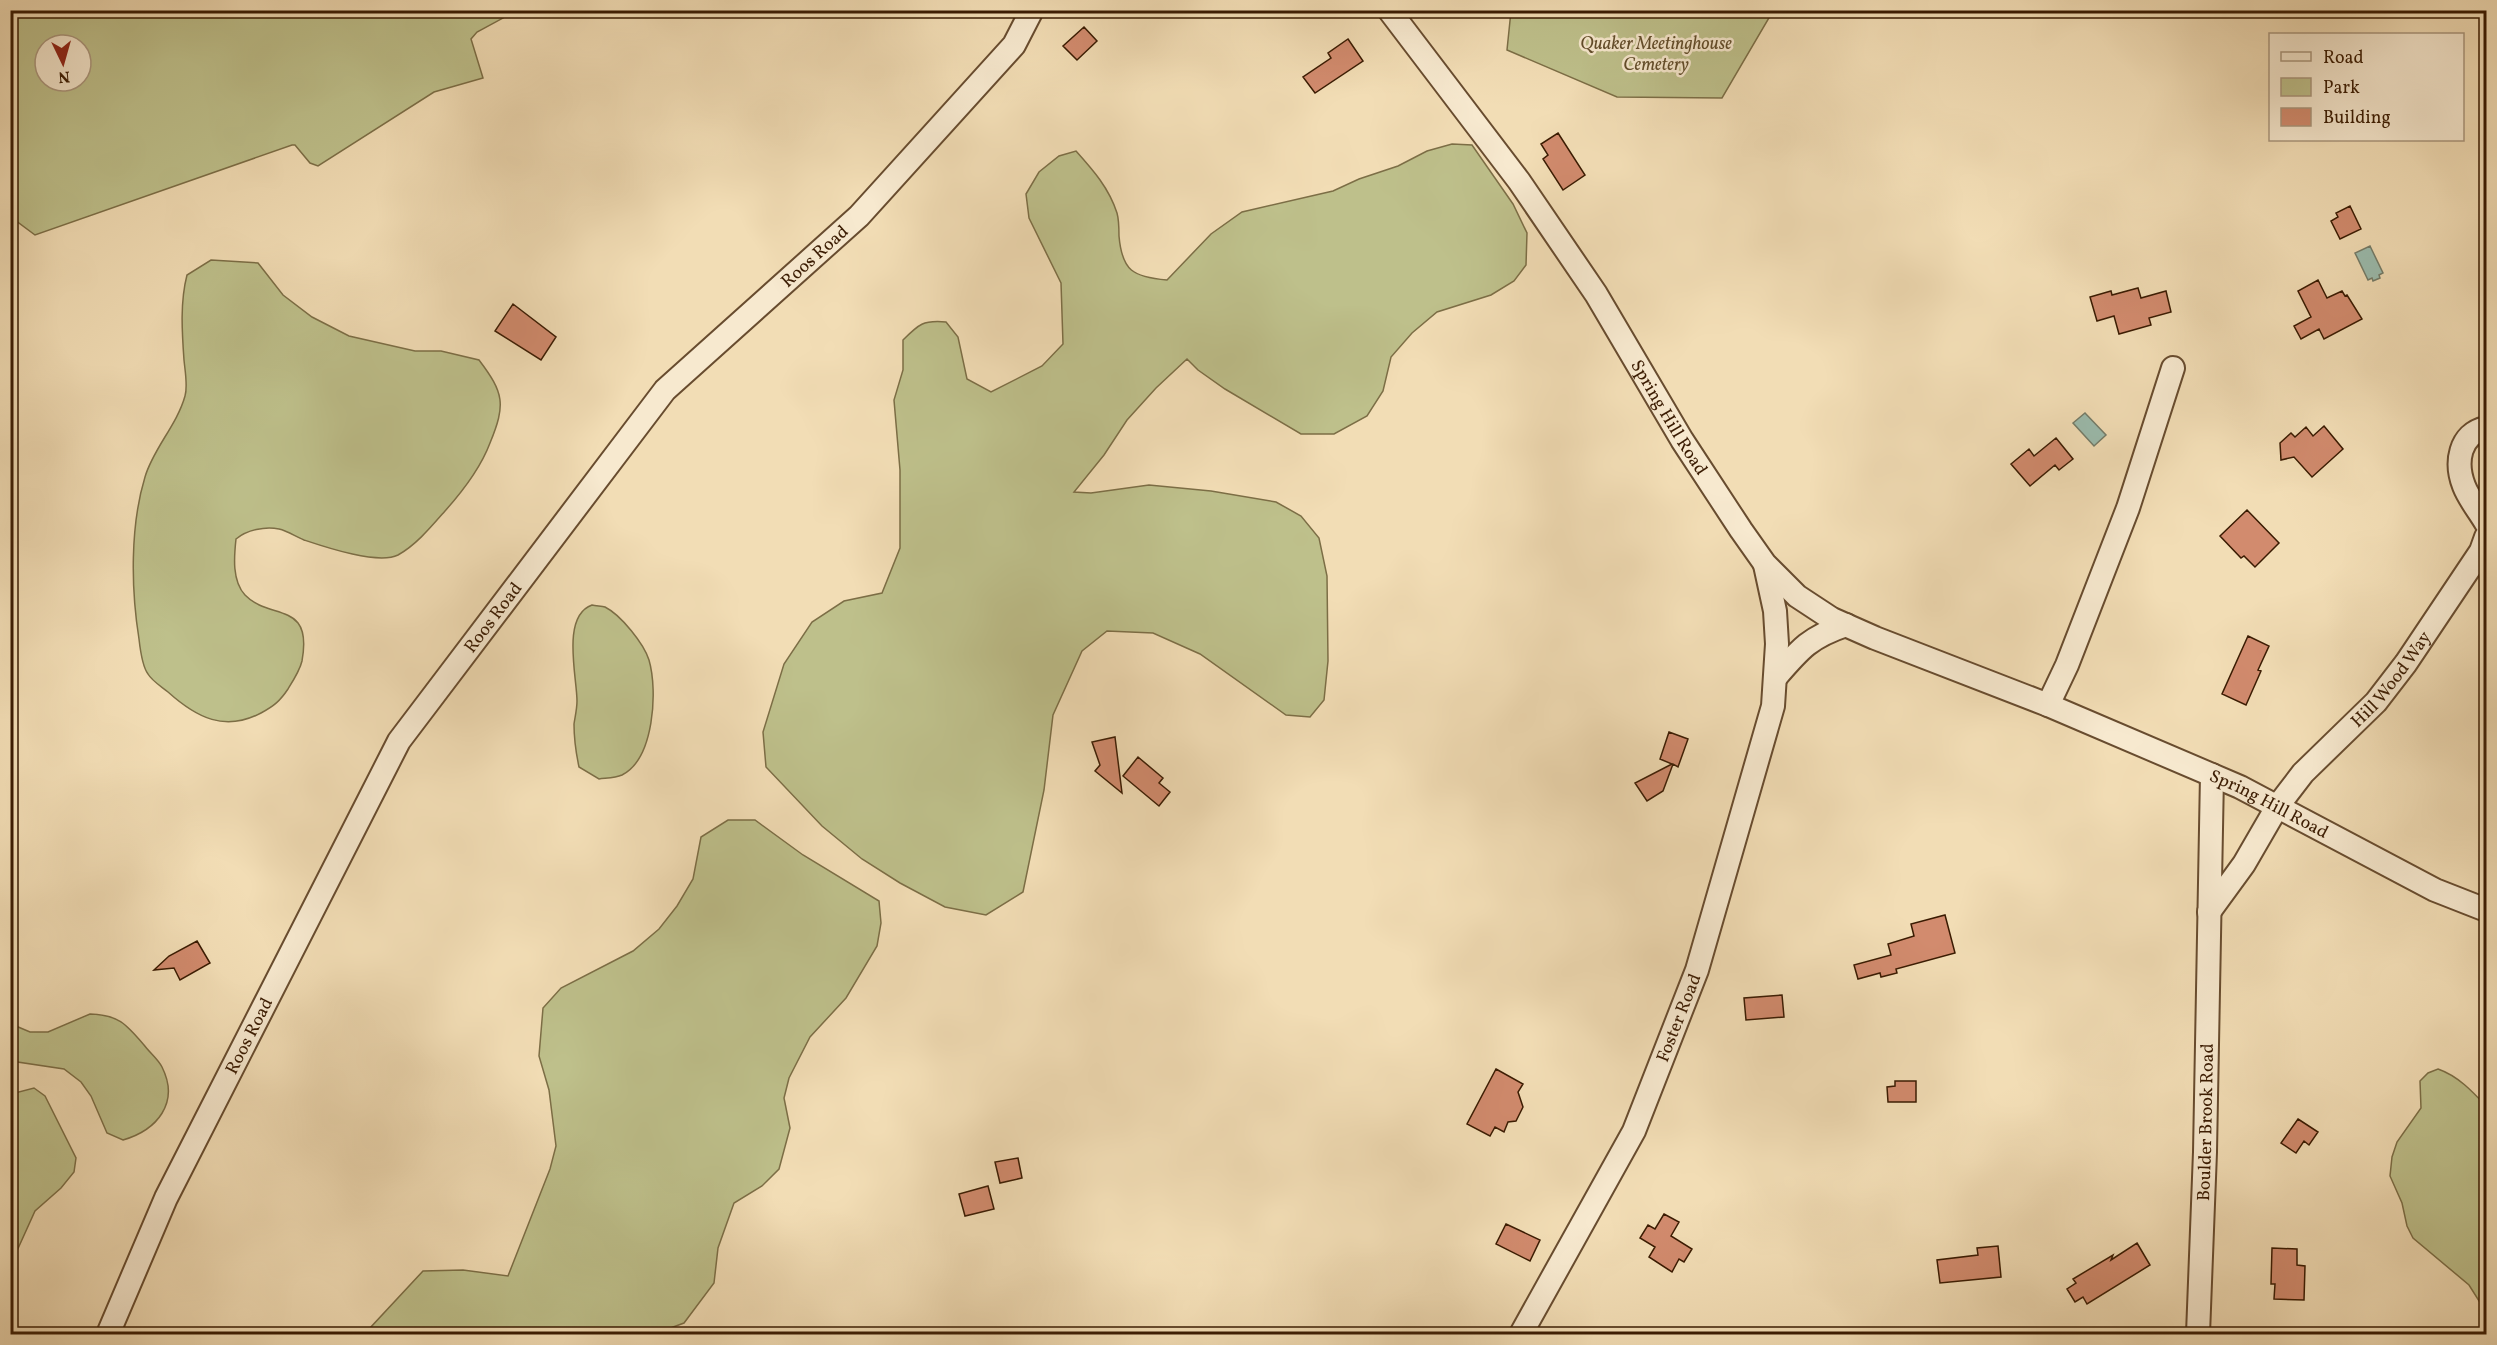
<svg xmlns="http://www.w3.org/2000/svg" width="2497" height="1345" viewBox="0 0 2497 1345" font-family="Vollkorn,serif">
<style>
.green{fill:#bec08b;stroke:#7c6e46;stroke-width:1.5;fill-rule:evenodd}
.water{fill:#9bbcae;stroke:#747c69;stroke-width:1.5}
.building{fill:#d28b6e;stroke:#3a1b02;stroke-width:1.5}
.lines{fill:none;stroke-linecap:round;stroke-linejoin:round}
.street-casing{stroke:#684c2f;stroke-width:26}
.street{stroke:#f7e9cf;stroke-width:22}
.labels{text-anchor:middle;stroke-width:5;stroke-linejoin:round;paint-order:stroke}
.park-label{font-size:18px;font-style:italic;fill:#624d2b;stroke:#f7e9cf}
.street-label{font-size:18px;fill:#3a1b02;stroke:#f7e9cf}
</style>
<rect width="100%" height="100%" fill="#f2ddb5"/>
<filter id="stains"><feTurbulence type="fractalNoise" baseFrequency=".00333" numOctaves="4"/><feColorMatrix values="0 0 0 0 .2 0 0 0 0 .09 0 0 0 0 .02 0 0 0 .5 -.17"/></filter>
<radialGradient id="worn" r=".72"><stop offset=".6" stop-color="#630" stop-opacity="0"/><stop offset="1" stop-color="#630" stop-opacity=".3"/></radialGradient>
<path class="green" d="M 10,11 L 11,10 L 516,11 L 477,32 L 471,39 L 483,78 L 434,92 L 318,166 L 310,163 L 295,145 L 292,145 L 35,235 L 11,217 ZM 45,45 L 81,45 L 81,81 L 45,81 Z
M 1511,11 L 1511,10 L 1773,11 L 1722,98 L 1617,97 L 1507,50 Z
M 1452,144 L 1472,145 L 1513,204 L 1527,233 L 1526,265 L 1514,281 L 1491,295 L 1437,312 L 1412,333 L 1391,357 L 1383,391 L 1367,416 L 1334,434 L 1301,434 L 1225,389 L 1198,370 L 1187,359 L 1156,388 L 1127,420 L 1104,455 L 1074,492 L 1091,493 L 1149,485 L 1211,491 L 1276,502 L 1301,516 L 1319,538 L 1327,576 L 1328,661 L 1324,700 L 1310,717 L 1286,715 L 1200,654 L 1153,633 L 1107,631 L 1082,651 L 1053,715 L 1044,790 L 1023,892 L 986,915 L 945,907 L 900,883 L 862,859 L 822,826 L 766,767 L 763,732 L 784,664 L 812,622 L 844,601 L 882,593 L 900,548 L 900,470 L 894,400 L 903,370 L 903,340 C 919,324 923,320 946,322 L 958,337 L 967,379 L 991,392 L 1042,366 L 1063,344 L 1061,283 L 1029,218 L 1026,194 L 1039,172 L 1059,156 L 1076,151 C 1093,170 1109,188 1117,213 C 1119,220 1119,229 1119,236 C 1122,271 1133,277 1167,280 L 1211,234 L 1242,212 L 1333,191 L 1359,179 L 1398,166 L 1427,151 Z
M 211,260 L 258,263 L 283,295 L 312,317 L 349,336 L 415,351 L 441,351 L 479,360 C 504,393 506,404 490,443 C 481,467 462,492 445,511 C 431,527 416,545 398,555 C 378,565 325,547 304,540 C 296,537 288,531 279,529 C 265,526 247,530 236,539 C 234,557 232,581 245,595 C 270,621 313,600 302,661 C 300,670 293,681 288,689 C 280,701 274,706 261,713 C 225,732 197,718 168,692 C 162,687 152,681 148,674 C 142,666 140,648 139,639 C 131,589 130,526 145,477 C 153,449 177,425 185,396 C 188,386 185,371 184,360 C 182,332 180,302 187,275 Z
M 592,605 C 596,606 602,606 605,607 C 621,615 644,644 649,660 C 658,691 654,759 622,775 C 615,778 606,778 599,779 L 579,767 C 576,753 574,739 574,724 C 575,717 577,709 577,701 C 577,677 561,616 592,605 Z
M 728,820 L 755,820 L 803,855 L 879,901 L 881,923 L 877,946 L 846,998 L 810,1037 L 789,1078 L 784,1098 L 790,1128 L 779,1169 L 762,1186 L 734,1203 L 718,1248 L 714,1283 L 684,1323 L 662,1331 L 661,1334 L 368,1334 L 370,1328 L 423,1271 L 463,1270 L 508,1276 L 550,1169 L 556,1146 L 549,1090 L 539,1056 L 543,1008 L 561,988 L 633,951 L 659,929 L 677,906 L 693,879 L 701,837 Z
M 90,1014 C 119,1015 126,1024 144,1045 C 149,1052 158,1059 162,1067 C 180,1103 157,1130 123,1140 L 107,1133 L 91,1096 L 81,1082 L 64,1069 L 11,1061 L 11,1024 L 30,1032 L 48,1032 Z
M 2438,1069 C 2458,1076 2472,1091 2486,1106 L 2486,1312 L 2469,1285 L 2413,1238 L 2407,1226 L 2402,1203 L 2390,1176 L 2392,1157 L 2397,1142 L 2421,1108 L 2420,1081 L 2428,1073 Z
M 34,1088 L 45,1096 L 76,1158 L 74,1172 L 61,1188 L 35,1211 L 11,1264 L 11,1094 Z"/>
<path class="water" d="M 2370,246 L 2383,273 L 2379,275 L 2380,278 L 2373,281 L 2372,278 L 2368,280 L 2355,253 Z
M 2085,413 L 2106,435 L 2094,446 L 2073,423 Z"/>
<path class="building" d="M 1084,27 L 1097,41 L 1077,60 L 1063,46 Z
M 1348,39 L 1363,61 L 1315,93 L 1303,77 L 1331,58 L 1328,53 Z
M 1558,133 L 1585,175 L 1563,190 L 1543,159 L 1548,155 L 1541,144 Z
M 2350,206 L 2361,229 L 2340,239 L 2331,221 L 2338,217 L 2336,213 Z
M 2318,280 L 2327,298 L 2342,291 L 2345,296 L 2347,295 L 2362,319 L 2324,339 L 2319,329 L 2301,339 L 2294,326 L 2311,317 L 2298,291 Z
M 2138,288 L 2141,298 L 2166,291 L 2171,312 L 2149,318 L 2151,325 L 2119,334 L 2114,316 L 2097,321 L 2090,297 L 2111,291 L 2112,295 Z
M 513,304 L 556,337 L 541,360 L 495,331 Z
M 2324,426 L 2343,449 L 2312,477 L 2294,457 L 2281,460 L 2280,443 L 2291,433 L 2295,437 L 2306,427 L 2313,436 Z
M 2056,438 L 2073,459 L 2059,470 L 2055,465 L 2030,486 L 2011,464 L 2029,449 L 2034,456 Z
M 2247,510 L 2279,543 L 2255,567 L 2244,556 L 2241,558 L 2220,536 Z
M 2248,636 L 2269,646 L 2258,670 L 2261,671 L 2246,705 L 2222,694 Z
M 1669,732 L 1688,739 L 1678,767 L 1673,764 L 1663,791 L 1647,801 L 1635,783 L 1672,764 L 1660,759 Z
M 1115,737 L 1122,793 L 1095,771 L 1100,765 L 1092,742 Z
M 1138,757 L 1163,778 L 1159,783 L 1170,792 L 1159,806 L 1123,776 Z
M 1945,915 L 1955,953 L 1896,969 L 1897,973 L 1881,977 L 1880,973 L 1858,979 L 1854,965 L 1891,955 L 1888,944 L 1914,936 L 1911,924 Z
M 197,941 L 210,963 L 180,980 L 174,968 L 154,970 L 169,956 Z
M 1782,995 L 1784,1017 L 1746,1020 L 1744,998 Z
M 1496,1069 L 1523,1084 L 1518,1092 L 1523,1107 L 1516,1121 L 1508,1122 L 1504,1132 L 1495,1127 L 1490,1136 L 1467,1124 Z
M 1895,1081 L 1916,1081 L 1916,1102 L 1888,1102 L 1887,1087 L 1895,1086 Z
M 2298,1119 L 2318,1132 L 2309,1145 L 2304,1141 L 2296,1153 L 2281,1143 Z
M 1018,1158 L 1022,1178 L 1000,1183 L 995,1162 Z
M 988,1186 L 994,1209 L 965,1216 L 959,1194 Z
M 1664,1214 L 1679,1222 L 1671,1236 L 1692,1249 L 1684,1262 L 1679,1259 L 1672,1272 L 1649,1257 L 1655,1247 L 1640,1238 L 1648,1225 L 1655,1229 Z
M 1506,1224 L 1540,1240 L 1530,1261 L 1496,1244 Z
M 2137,1243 L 2150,1265 L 2087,1304 L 2083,1297 L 2075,1302 L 2067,1289 L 2076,1283 L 2073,1279 L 2113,1255 L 2111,1260 Z
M 1998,1246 L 2001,1277 L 1940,1283 L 1937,1260 L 1978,1255 L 1977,1248 Z
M 2272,1248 L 2297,1249 L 2297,1265 L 2305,1266 L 2304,1300 L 2274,1299 L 2275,1284 L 2271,1284 Z"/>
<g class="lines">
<defs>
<g id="street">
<path id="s1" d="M 1389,10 L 1519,181 L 1596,294 L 1682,440 L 1741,530 L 1765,564 L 1797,596 L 1832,619 L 1875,638 L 2048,705 L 2240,787 L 2435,890 L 2486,910"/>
<path d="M 2486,428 C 2459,434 2455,463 2464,486 C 2469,499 2479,511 2486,523"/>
<path d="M 1776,677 C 1800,649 1810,637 1846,625"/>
<path d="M 2048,705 L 2067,665 L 2128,508 L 2173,368"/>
<path id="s2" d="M 2209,912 L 2244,864 L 2277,807 L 2303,773 L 2376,702 L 2406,663 L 2481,551 L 2486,537"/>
<path id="s3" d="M 108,1334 L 166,1198 L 399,741 L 665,390 L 859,216 L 1014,45 L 1032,10"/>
<path id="s4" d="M 1521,1334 L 1634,1131 L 1697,970 L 1773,706 L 1777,644 L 1775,611 L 1765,565"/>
<path id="s5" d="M 2198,1334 L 2205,1152 L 2212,775"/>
</g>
</defs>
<use href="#street" class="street-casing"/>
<use href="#street" class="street"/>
</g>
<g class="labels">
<g class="park-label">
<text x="1656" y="49">Quaker Meetinghouse<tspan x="1656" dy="21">Cemetery</tspan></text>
</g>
<g class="street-label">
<text dy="6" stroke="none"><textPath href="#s3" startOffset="1302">Roos Road</textPath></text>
<text dy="6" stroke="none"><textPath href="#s1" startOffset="495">Spring Hill Road</textPath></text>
<text dy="6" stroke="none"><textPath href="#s3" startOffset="816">Roos Road</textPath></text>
<text dy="6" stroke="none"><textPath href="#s2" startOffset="297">Hill Wood Way</textPath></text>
<text dy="6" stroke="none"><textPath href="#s1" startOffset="1232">Spring Hill Road</textPath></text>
<text dy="6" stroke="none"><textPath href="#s4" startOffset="354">Foster Road</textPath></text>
<text dy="6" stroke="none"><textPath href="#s3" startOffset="330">Roos Road</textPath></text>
<text dy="6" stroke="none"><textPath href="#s5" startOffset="212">Boulder Brook Road</textPath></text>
</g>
</g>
<rect width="2497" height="1345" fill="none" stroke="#f2ddb5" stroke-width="36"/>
<rect x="12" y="12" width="2473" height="1321" fill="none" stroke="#3a1b02" stroke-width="3"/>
<rect x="18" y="18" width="2461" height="1309" fill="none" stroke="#3a1b02" stroke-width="1.5"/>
<rect x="2269" y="33" width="195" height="108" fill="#f7e9cf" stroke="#ab977d" stroke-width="1.5"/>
<rect x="2281" y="52" width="30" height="9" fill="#f7e9cf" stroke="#ab977d" stroke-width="1.5"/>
<text x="2323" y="63" font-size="18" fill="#3a1b02">Road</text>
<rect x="2281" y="78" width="30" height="18" fill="#bec08b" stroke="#ab977d" stroke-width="1.5"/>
<text x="2323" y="93" font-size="18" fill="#3a1b02">Park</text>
<rect x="2281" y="108" width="30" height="18" fill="#d28b6e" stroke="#ab977d" stroke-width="1.5"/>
<text x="2323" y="123" font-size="18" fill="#3a1b02">Building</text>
<g transform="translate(63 63) rotate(175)"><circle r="28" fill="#f7e9cf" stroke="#ab977d" stroke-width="1.5"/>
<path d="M0-4.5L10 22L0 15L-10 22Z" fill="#8f2418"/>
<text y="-9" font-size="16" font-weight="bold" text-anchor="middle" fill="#3a1b02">N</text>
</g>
<rect width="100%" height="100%" filter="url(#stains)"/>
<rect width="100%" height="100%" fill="url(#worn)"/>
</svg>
